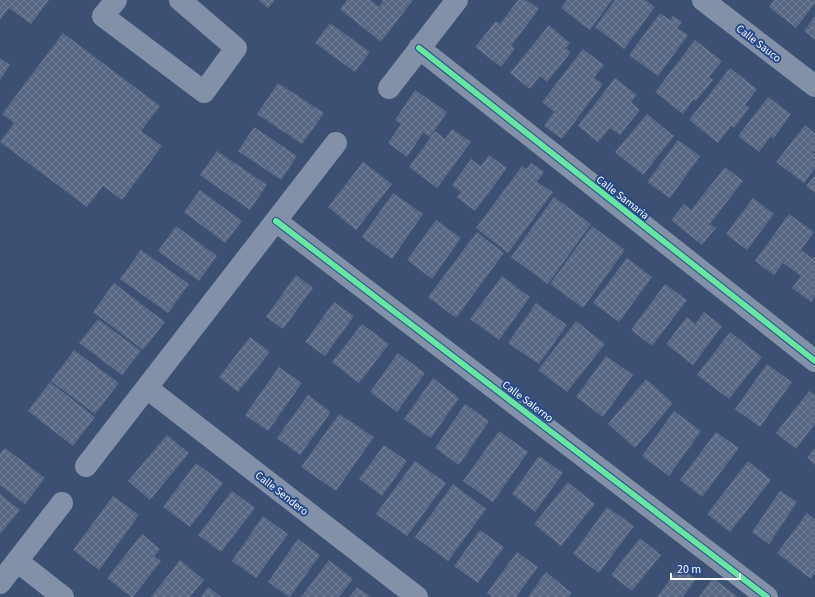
<svg xmlns="http://www.w3.org/2000/svg" width="815" height="597" viewBox="0 0 815 597" font-family="'Source Sans 3',sans-serif">
<style>
.building{fill:url(#building-cross-hatch)}
.lines{fill:none;stroke-linecap:round;stroke-linejoin:round}
.minor{stroke:#8391a8;stroke-width:22}
.cycleway-casing{stroke:#26498a;stroke-width:8}
.cycleway{stroke:#66e7a1;stroke-width:6}
.labels{text-anchor:middle;stroke-width:4;stroke-linejoin:round;paint-order:stroke}
.street-label{font-size:11px;fill:#fff;stroke:#26498a}
</style>
<defs>
<pattern id="building-cross-hatch" width="8" height="8" patternUnits="userSpaceOnUse"><rect width="8" height="8" fill="#586884"/><path d="M0 0l8 8M0 8l8-8" fill="none" stroke="#717f96"/></pattern>
</defs>
<rect width="100%" height="100%" fill="#3c5074"/>
<path class="building" d="M 0,0 L 49,0 L 31,24 L 9,8 L 0,20 Z
M 258,0 L 275,0 L 268,8 Z
M 347,0 L 370,0 L 379,7 L 383,1 L 382,0 L 413,0 L 381,42 L 340,9 Z
M 518,0 L 526,0 L 539,9 L 511,46 L 515,49 L 501,67 L 475,47 L 496,21 L 500,24 Z
M 567,0 L 612,0 L 590,30 L 561,8 Z
M 615,0 L 645,0 L 655,7 L 624,49 L 595,27 Z
M 774,0 L 815,0 L 815,3 L 796,28 L 769,7 Z
M 660,13 L 670,20 L 673,16 L 682,22 L 677,28 L 688,35 L 658,76 L 629,55 Z
M 815,16 L 815,40 L 804,31 Z
M 330,23 L 370,52 L 355,72 L 315,43 Z
M 549,25 L 570,43 L 566,48 L 571,52 L 547,82 L 540,76 L 530,89 L 510,73 Z
M 63,33 L 160,106 L 141,131 L 162,146 L 122,200 L 103,186 L 87,207 L 0,142 L 14,123 L 2,114 Z
M 695,40 L 722,61 L 709,77 L 713,80 L 696,101 L 693,100 L 683,114 L 655,92 Z
M 583,49 L 604,65 L 594,78 L 603,84 L 562,139 L 544,126 L 554,112 L 542,102 Z
M 0,58 L 10,65 L 0,80 Z
M 730,68 L 757,89 L 745,105 L 749,108 L 734,128 L 731,126 L 718,143 L 689,120 Z
M 615,78 L 637,95 L 631,102 L 640,110 L 620,135 L 610,128 L 598,142 L 578,126 Z
M 278,83 L 324,113 L 302,144 L 257,114 Z
M 415,90 L 447,112 L 430,137 L 423,133 L 407,157 L 388,143 L 401,124 L 395,120 Z
M 768,97 L 791,114 L 773,139 L 771,136 L 759,152 L 738,136 Z
M 647,114 L 674,136 L 643,175 L 615,152 Z
M 805,125 L 815,133 L 815,151 L 813,153 L 815,154 L 815,168 L 804,183 L 776,162 Z
M 254,127 L 297,156 L 281,180 L 238,151 Z
M 452,129 L 471,142 L 437,188 L 409,167 L 435,131 L 445,139 Z
M 678,140 L 700,156 L 670,198 L 647,182 Z
M 217,151 L 267,185 L 250,210 L 200,175 Z
M 489,155 L 507,168 L 475,211 L 456,197 L 461,192 L 452,185 L 471,159 L 481,166 Z
M 363,162 L 392,184 L 356,230 L 328,207 Z
M 531,163 L 544,172 L 537,182 L 553,192 L 508,253 L 476,228 L 522,166 L 527,169 Z
M 725,167 L 743,181 L 710,224 L 716,228 L 702,245 L 671,220 L 684,204 L 691,210 Z
M 815,175 L 815,193 L 806,186 Z
M 200,190 L 242,221 L 225,243 L 184,212 Z
M 393,193 L 423,214 L 392,259 L 362,237 Z
M 554,197 L 591,224 L 548,284 L 511,257 Z
M 753,198 L 774,214 L 747,250 L 726,234 Z
M 789,214 L 814,232 L 801,250 L 813,259 L 815,256 L 815,296 L 811,302 L 792,288 L 801,276 L 783,263 L 774,275 L 755,261 Z
M 436,220 L 461,238 L 432,279 L 407,260 Z
M 176,226 L 217,256 L 199,281 L 158,251 Z
M 592,226 L 625,250 L 583,308 L 550,284 Z
M 477,232 L 504,253 L 456,318 L 428,297 Z
M 141,250 L 189,284 L 168,313 L 120,279 Z
M 627,258 L 652,277 L 619,322 L 593,303 Z
M 296,275 L 313,288 L 283,329 L 266,317 Z
M 502,276 L 530,297 L 499,340 L 470,319 Z
M 114,283 L 165,322 L 143,350 L 93,312 Z
M 665,284 L 687,300 L 652,346 L 631,330 Z
M 334,302 L 354,316 L 325,356 L 305,342 Z
M 536,303 L 567,325 L 539,364 L 508,343 Z
M 704,312 L 722,326 L 693,365 L 666,344 L 687,317 L 695,324 Z
M 98,319 L 141,351 L 122,375 L 79,343 Z
M 576,321 L 605,344 L 567,392 L 538,370 Z
M 362,324 L 389,344 L 359,383 L 332,362 Z
M 730,332 L 762,357 L 729,399 L 697,375 Z
M 250,337 L 270,352 L 238,392 L 219,377 Z
M 74,350 L 119,383 L 95,414 L 51,381 Z
M 398,353 L 425,373 L 397,412 L 370,392 Z
M 606,356 L 633,375 L 603,417 L 576,397 Z
M 767,364 L 792,382 L 760,427 L 735,409 Z
M 279,367 L 302,383 L 268,431 L 245,415 Z
M 433,378 L 459,398 L 431,438 L 404,419 Z
M 646,379 L 673,403 L 635,448 L 608,424 Z
M 50,382 L 95,417 L 73,446 L 28,411 Z
M 809,391 L 815,395 L 815,424 L 796,449 L 776,433 Z
M 308,395 L 331,412 L 300,455 L 277,438 Z
M 465,404 L 489,421 L 459,465 L 435,448 Z
M 674,411 L 701,431 L 669,476 L 642,456 Z
M 339,414 L 374,437 L 336,491 L 301,467 Z
M 499,431 L 528,452 L 493,502 L 463,481 Z
M 716,432 L 739,448 L 702,497 L 680,480 Z
M 167,435 L 189,453 L 150,500 L 128,481 Z
M 384,445 L 407,461 L 382,496 L 359,479 Z
M 5,448 L 45,478 L 25,504 L 0,485 L 0,454 Z
M 815,448 L 815,465 L 807,458 Z
M 539,456 L 563,473 L 535,512 L 512,494 Z
M 415,461 L 446,483 L 407,536 L 376,514 Z
M 748,461 L 771,480 L 730,532 L 707,514 Z
M 196,463 L 223,483 L 190,527 L 163,507 Z
M 568,482 L 595,504 L 561,546 L 534,524 Z
M 453,484 L 486,509 L 448,561 L 415,537 Z
M 232,491 L 255,508 L 221,552 L 198,535 Z
M 780,491 L 797,502 L 769,544 L 752,532 Z
M 0,494 L 20,510 L 0,534 Z
M 113,496 L 139,515 L 99,570 L 73,550 Z
M 607,507 L 634,526 L 599,573 L 573,554 Z
M 807,513 L 815,519 L 815,573 L 811,579 L 777,553 Z
M 263,516 L 288,534 L 256,578 L 232,561 Z
M 480,530 L 504,547 L 478,583 L 454,566 Z
M 142,534 L 160,549 L 154,556 L 161,561 L 133,597 L 131,597 L 107,578 Z
M 640,538 L 661,555 L 632,591 L 611,575 Z
M 298,539 L 320,555 L 290,597 L 289,597 L 268,582 Z
M 517,552 L 538,567 L 516,597 L 492,597 L 487,593 Z
M 180,560 L 204,580 L 190,597 L 151,597 Z
M 329,560 L 353,579 L 339,597 L 301,597 Z
M 679,567 L 696,579 L 683,597 L 657,597 Z
M 546,572 L 572,593 L 569,597 L 528,597 Z
M 713,578 L 738,597 L 699,597 Z
M 208,587 L 221,597 L 201,597 Z
M 357,587 L 371,597 L 349,597 Z"/>
<g class="lines">
<path class="minor" d="M 116,0 L 103,16 L 204,92 L 236,48 L 180,0
M 703,0 L 815,86
M 419,48 L 815,361
M 389,88 L 457,0
M 276,221 L 767,597
M 147,388 L 417,597
M 86,466 L 336,143
M 17,561 L 63,597
M 0,583 L 62,503"/>
<defs>
<path id="cycleway" d="M 419,48 L 815,361
M 276,221 L 767,597"/>
</defs>
<use href="#cycleway" class="cycleway-casing"/>
<use href="#cycleway" class="cycleway"/>
</g>
<g class="labels">
<g class="street-label">
<text transform="translate(759 43) rotate(38)" y="4">Calle Sauco</text>
<text transform="translate(623 197) rotate(38)" y="4">Calle Samaria</text>
<text transform="translate(528 401) rotate(37)" y="4">Calle Salerno</text>
<text transform="translate(282 493) rotate(38)" y="4">Calle Sendero</text>
</g>
</g>
<path d="M671 573v6h69v-6" fill="none" stroke="#ffffff" stroke-width="2"/>
<text x="677" y="573" font-size="12" fill="#ffffff" stroke="#26498a" stroke-width="3" paint-order="stroke">20 m</text>
</svg>
